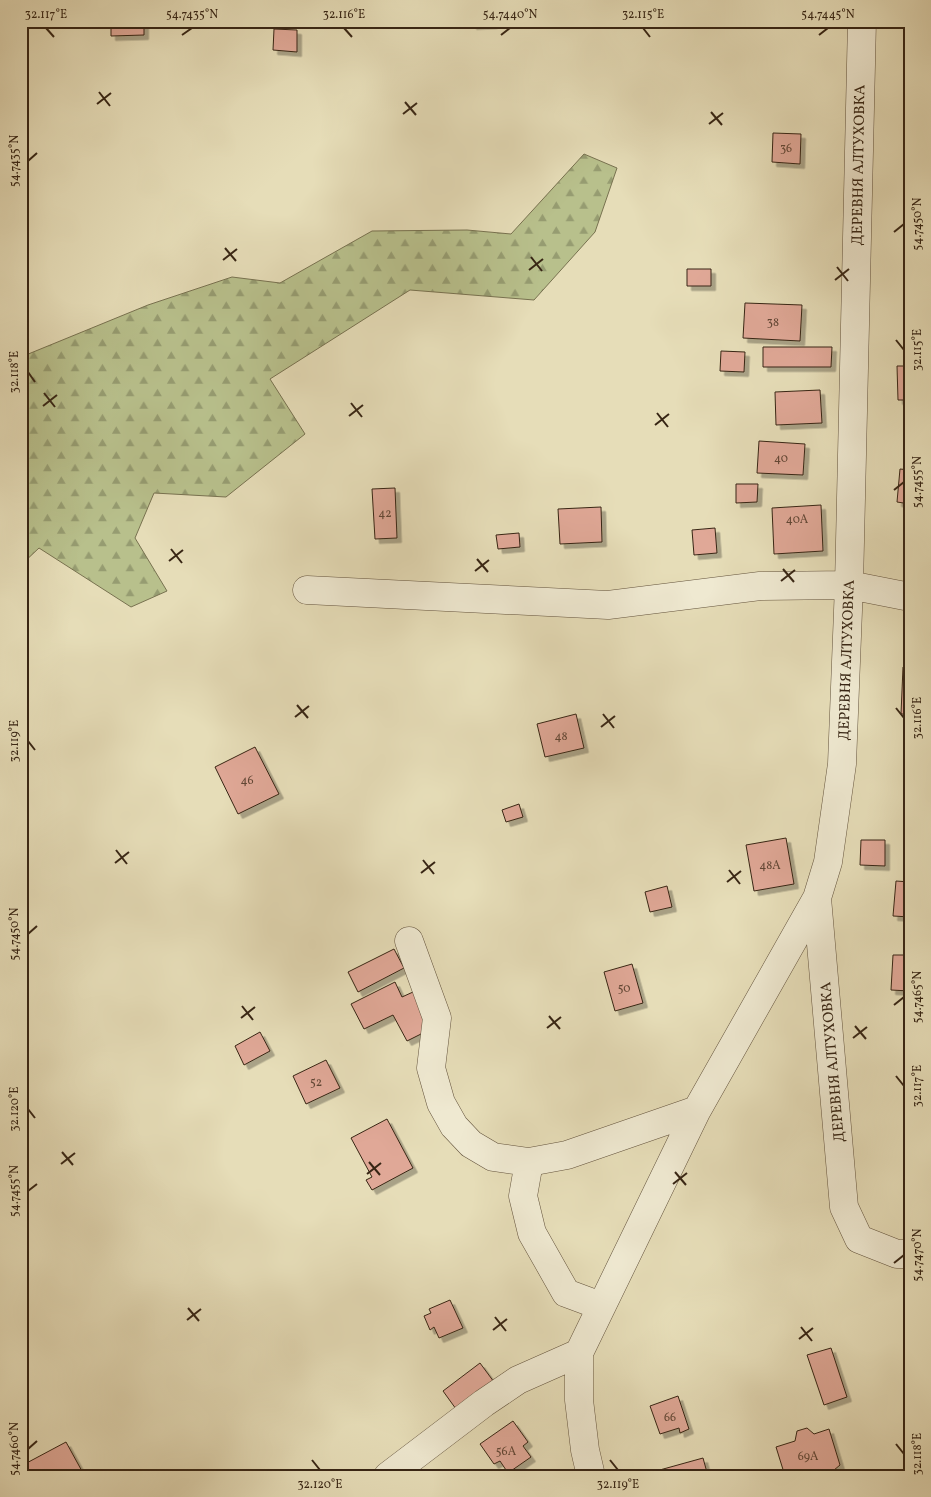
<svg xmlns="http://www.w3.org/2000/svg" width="931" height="1497" viewBox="0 0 931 1497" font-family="Vollkorn,serif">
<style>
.forest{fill:url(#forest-firs);stroke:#787250}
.building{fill:#e0a897;stroke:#372514;filter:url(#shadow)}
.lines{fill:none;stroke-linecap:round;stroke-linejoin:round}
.minor-casing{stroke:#63533d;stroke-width:29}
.minor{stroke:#efe9d1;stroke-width:28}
.ticks{fill:none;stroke:#372514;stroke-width:2}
.labels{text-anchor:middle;stroke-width:4;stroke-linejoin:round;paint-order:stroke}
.number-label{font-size:12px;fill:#614635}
.street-label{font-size:15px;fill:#372514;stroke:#efe9d1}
.neatline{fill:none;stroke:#372514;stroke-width:2}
.ticks-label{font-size:12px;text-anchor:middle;fill:#372514}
</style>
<defs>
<pattern id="forest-firs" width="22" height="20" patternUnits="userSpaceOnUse" patternTransform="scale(1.25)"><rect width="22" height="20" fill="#b8c08c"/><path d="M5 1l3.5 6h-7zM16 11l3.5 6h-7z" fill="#969c71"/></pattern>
<filter id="shadow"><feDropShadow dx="4.5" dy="4.5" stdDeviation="0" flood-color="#0004"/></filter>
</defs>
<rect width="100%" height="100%" fill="#e6ddb8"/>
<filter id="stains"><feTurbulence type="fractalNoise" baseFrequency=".004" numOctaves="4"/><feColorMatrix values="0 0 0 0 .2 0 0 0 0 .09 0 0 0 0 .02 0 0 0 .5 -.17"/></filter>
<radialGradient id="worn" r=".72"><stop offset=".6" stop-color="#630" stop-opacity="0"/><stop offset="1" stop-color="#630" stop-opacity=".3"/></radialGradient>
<path class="forest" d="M 584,154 L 617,168 L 595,232 L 534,300 L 410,290 L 270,379 L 305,434 L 226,497 L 154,493 L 135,538 L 167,591 L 131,607 L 39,548 L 21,565 L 21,357 L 148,305 L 232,277 L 280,283 L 372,231 L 467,230 L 511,234 Z"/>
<path class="building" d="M 111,21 L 144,21 L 144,35 L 111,36 Z
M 472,21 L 493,21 L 493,24 L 472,25 Z
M 274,29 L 297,30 L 297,52 L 273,50 Z
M 773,133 L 801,134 L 800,164 L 772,162 Z
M 687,269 L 711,269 L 711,286 L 687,286 Z
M 745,303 L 802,305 L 800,341 L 743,338 Z
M 763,347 L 832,347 L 831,367 L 763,367 Z
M 721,351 L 745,352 L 744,372 L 720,371 Z
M 897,366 L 910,366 L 910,400 L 898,400 Z
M 820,390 L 822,423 L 776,425 L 775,392 Z
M 759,441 L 805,444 L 803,475 L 757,473 Z
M 900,469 L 910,470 L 910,504 L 897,502 Z
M 736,484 L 758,484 L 757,502 L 736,503 Z
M 395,488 L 397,538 L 375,539 L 372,489 Z
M 821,505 L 823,551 L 774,554 L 772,508 Z
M 601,507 L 602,542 L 560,544 L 558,509 Z
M 715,528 L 717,553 L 694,555 L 692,530 Z
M 519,533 L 520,547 L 498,549 L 496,535 Z
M 903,667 L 910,668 L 910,714 L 901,714 Z
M 576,714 L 584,748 L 545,757 L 537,724 Z
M 255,747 L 279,794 L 238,814 L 215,767 Z
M 519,804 L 523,817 L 506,822 L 502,810 Z
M 786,838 L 794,884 L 754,891 L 746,845 Z
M 861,840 L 885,840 L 885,866 L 860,865 Z
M 896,881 L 910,882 L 910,917 L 893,916 Z
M 667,886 L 672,907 L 650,912 L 645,892 Z
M 394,949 L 404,968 L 358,992 L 348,972 Z
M 893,955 L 910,955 L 910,991 L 891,990 Z
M 632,964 L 643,1003 L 615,1011 L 604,972 Z
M 395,982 L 402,997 L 413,992 L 431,1029 L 407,1041 L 393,1015 L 364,1029 L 351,1004 Z
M 260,1032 L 270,1051 L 244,1065 L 235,1046 Z
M 326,1060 L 340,1088 L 306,1104 L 293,1076 Z
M 387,1119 L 413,1168 L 372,1190 L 366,1180 L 372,1177 L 351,1138 Z
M 450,1300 L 463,1328 L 439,1338 L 434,1327 L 430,1330 L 424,1316 L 431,1313 L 429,1309 Z
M 831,1348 L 847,1397 L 824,1405 L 807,1355 Z
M 480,1363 L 494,1382 L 456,1409 L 443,1391 Z
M 678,1396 L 689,1429 L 680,1433 L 679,1428 L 660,1434 L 650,1406 Z
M 513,1421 L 528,1442 L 523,1446 L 531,1457 L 508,1473 L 500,1461 L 494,1464 L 480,1444 Z
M 807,1428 L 814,1434 L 829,1429 L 840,1465 L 827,1476 L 785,1476 L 776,1447 L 795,1441 L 797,1431 Z
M 66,1442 L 83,1473 L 78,1476 L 21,1476 L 21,1466 Z
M 703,1458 L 708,1476 L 638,1476 Z"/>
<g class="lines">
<defs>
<path id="minor" d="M 862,21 L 849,585 L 842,764 L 828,862 L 817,898 L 844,1207 L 859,1239 L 897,1254 L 910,1254
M 307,590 L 608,605 L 760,586 L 849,585 L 910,597
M 409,941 L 437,1018 L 431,1068 L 441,1103 L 454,1126 L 471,1144 L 493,1157 L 529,1162 L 567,1155 L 697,1110
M 529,1162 L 523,1196 L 532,1233 L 566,1293 L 601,1306
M 388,1476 L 484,1403 L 518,1380 L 579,1353
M 591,1476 L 585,1450 L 579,1400 L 579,1353 L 697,1110 L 817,898"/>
</defs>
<use href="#minor" class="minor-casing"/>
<use href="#minor" class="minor"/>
</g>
<path class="ticks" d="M 46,28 L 54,37M 344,28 L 352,37M 643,28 L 650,37M 182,35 L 192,28M 501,35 L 510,28M 819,35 L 828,28M 99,92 L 110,106M 405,102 L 416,115M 97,104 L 111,93M 711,112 L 722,125M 403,114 L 417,103M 709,124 L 723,113M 28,161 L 37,153M 894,232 L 904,224M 225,248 L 236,261M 531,257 L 542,271M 223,260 L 237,249M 837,267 L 848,281M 529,270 L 543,259M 835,280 L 849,269M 896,340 L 904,350M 28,372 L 35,382M 44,393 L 55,407M 351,403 L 362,417M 43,406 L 57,395M 657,413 L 668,427M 349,416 L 363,405M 655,425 L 669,414M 894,490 L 904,482M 171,549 L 182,563M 477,559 L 488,572M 169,561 L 183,550M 783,569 L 794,582M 475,571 L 489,560M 781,581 L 795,570M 297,705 L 308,718M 896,708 L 904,718M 603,714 L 614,728M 295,717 L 309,706M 601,727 L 615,716M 28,741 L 35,750M 116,850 L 127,864M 423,860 L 434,874M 115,863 L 129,852M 729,870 L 740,884M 421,873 L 435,862M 727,882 L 741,871M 28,934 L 37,926M 894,1005 L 904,997M 242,1006 L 253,1020M 549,1016 L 560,1029M 241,1018 L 255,1007M 855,1026 L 866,1039M 547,1028 L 561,1017M 853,1038 L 867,1027M 896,1076 L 904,1086M 28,1109 L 35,1118M 62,1152 L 73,1165M 369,1162 L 380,1175M 61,1164 L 75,1153M 675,1172 L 686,1185M 367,1174 L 381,1163M 673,1184 L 687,1173M 28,1191 L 37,1184M 894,1263 L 904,1255M 188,1308 L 199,1321M 495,1317 L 506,1331M 187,1320 L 201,1309M 801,1327 L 812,1341M 493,1330 L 507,1319M 799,1339 L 813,1328M 896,1444 L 904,1454M 28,1449 L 37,1441M 312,1460 L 320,1470M 610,1460 L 618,1470"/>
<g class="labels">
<g class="number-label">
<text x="786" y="152">36</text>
<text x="773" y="326">38</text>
<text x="781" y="462">40</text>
<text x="385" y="517">42</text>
<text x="797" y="523">40А</text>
<text x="561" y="740">48</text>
<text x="247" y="784">46</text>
<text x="770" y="869">48А</text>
<text x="624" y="992">50</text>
<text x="316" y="1086">52</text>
<text x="670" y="1421">66</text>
<text x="506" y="1455">56А</text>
<text x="808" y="1460">69А</text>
</g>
<g class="street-label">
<text transform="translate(858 165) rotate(-89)" y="5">ДЕРЕВНЯ АЛТУХОВКА</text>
<text transform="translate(846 660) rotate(-88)" y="5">ДЕРЕВНЯ АЛТУХОВКА</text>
<text transform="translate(832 1062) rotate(-95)" y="5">ДЕРЕВНЯ АЛТУХОВКА</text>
</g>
</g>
<rect width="931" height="1497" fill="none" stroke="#e6ddb8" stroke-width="55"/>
<rect x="28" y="28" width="876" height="1442" class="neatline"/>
<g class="ticks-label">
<text x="46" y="18">32.117°E</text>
<text x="192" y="18">54.7435°N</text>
<text x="344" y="18">32.116°E</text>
<text x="510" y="18">54.7440°N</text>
<text x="643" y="18">32.115°E</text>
<text x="828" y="18">54.7445°N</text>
<text transform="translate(14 161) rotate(-90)" y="4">54.7435°N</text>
<text transform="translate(917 224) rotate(-90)" y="4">54.7450°N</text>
<text transform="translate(917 350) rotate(-90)" y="4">32.115°E</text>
<text transform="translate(14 372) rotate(-90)" y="4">32.118°E</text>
<text transform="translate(917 482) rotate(-90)" y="4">54.7455°N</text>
<text transform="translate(917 718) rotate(-90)" y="4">32.116°E</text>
<text transform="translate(14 741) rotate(-90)" y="4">32.119°E</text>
<text transform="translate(14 934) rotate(-90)" y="4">54.7450°N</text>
<text transform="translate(917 997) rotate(-90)" y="4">54.7465°N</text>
<text transform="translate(917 1086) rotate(-90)" y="4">32.117°E</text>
<text transform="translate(14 1109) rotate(-90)" y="4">32.120°E</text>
<text transform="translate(14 1191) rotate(-90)" y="4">54.7455°N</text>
<text transform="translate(917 1255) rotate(-90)" y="4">54.7470°N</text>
<text transform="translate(14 1449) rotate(-90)" y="4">54.7460°N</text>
<text transform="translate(917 1454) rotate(-90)" y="4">32.118°E</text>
<text x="320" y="1488">32.120°E</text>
<text x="618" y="1488">32.119°E</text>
</g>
<rect width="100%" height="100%" filter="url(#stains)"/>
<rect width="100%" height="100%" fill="url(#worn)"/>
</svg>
